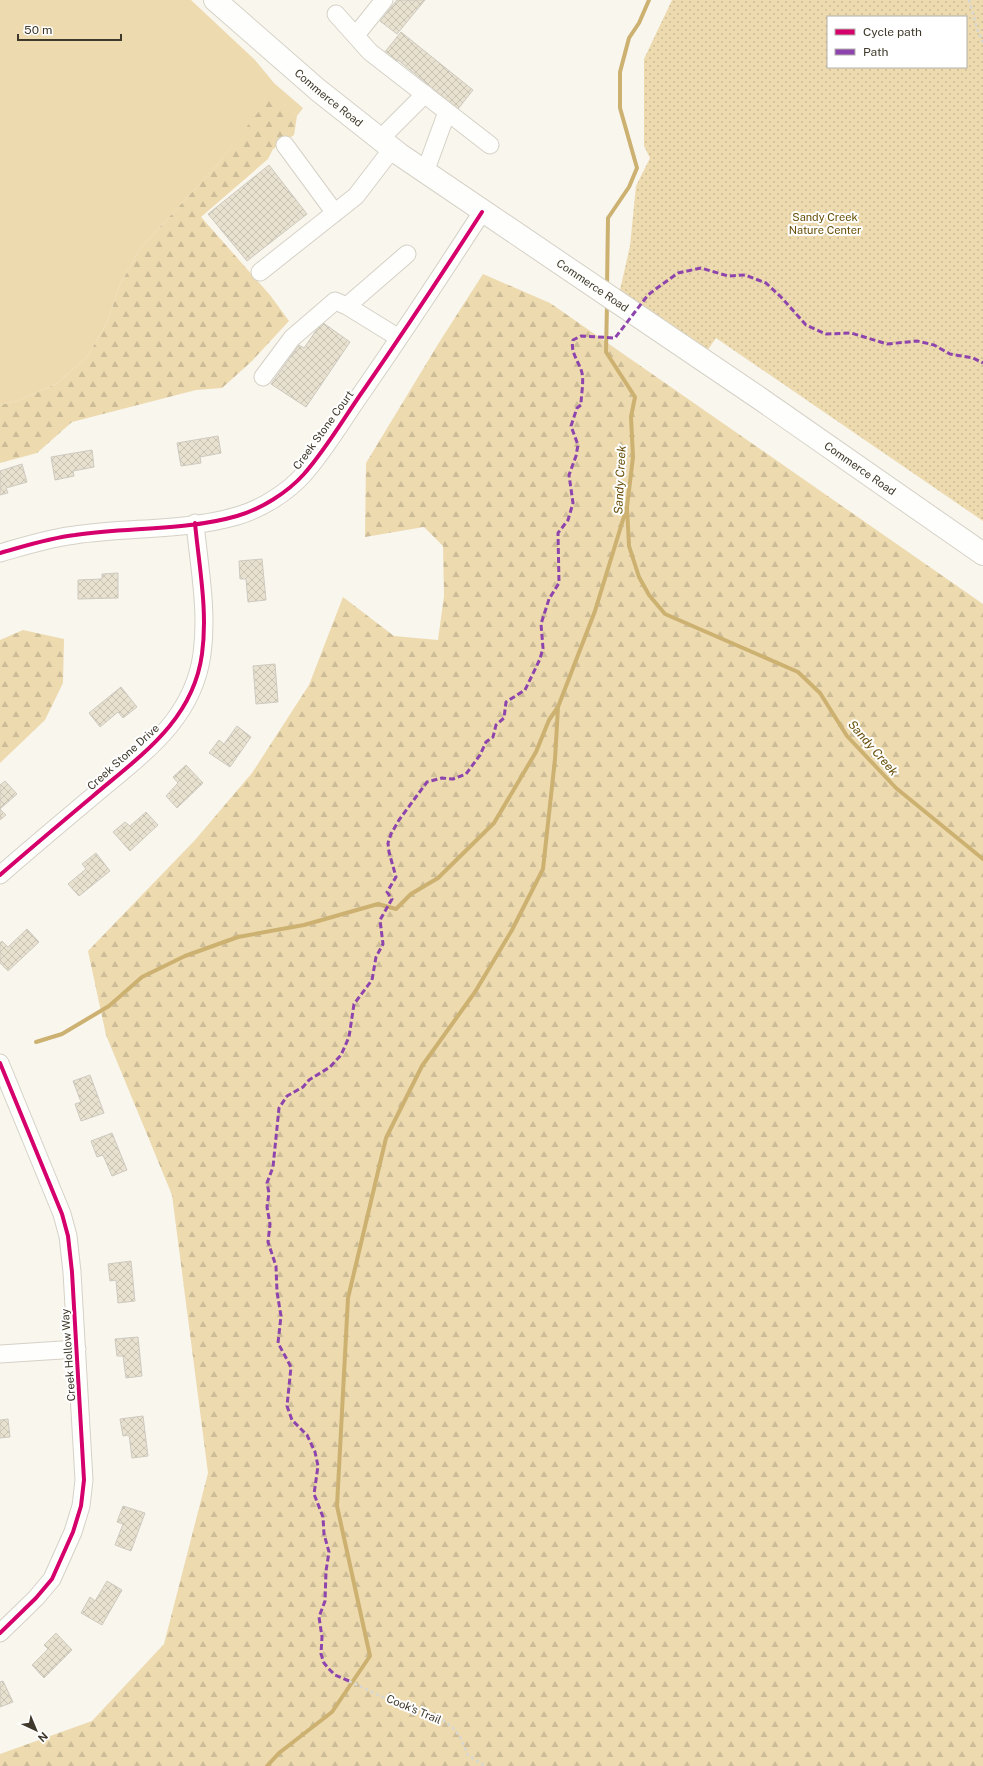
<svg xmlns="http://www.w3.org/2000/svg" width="983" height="1766" viewBox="0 0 983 1766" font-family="'Public Sans',sans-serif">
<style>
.grass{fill:#eddaaf}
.forest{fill:url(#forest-firs)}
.park{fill:url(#park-dots);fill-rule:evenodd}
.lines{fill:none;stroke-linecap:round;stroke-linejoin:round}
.stream{stroke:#ccb171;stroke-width:4}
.building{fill:url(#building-cross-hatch);stroke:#cecac0}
.minor-casing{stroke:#d5d1c6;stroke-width:19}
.highway-casing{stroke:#d5d1c6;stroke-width:24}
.path{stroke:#d8d7d2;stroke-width:2.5;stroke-dasharray:3 3;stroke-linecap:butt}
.minor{stroke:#fefefc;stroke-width:17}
.highway{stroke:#fefefc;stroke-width:22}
.quiet{stroke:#8e44ad;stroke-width:3;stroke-dasharray:6 3;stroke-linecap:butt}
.cycleway-casing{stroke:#fff;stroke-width:6}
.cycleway{stroke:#d6006c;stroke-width:4}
.labels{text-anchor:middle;stroke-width:4;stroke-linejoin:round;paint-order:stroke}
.street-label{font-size:11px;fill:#3f392b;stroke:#fff}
.park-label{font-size:11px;fill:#674e06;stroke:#fff}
.water-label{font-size:12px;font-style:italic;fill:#684f08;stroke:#fff}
</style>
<defs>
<pattern id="forest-firs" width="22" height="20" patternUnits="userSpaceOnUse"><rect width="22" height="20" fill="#eddaaf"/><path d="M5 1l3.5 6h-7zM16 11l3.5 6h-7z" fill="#ccbc97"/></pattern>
<pattern id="park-dots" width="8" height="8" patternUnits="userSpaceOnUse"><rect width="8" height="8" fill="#eddaaf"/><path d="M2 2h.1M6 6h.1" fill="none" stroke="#ccbc97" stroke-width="1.8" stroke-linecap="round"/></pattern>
<pattern id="building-cross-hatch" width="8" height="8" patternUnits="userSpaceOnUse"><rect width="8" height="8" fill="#e8e1d0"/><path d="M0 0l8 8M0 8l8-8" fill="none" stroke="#c8c2b3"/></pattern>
</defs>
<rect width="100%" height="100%" fill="#f9f6ee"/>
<path class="grass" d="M 0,0 L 191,0 L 255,60 L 274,83 L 303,108 L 297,116 L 273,94 L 217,165 L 139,250 L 120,285 L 107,323 L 87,357 L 56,384 L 18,401 L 0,405 Z"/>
<path class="forest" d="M 273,93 L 297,116 L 294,135 L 273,149 L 268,159 L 201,217 L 270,295 L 289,321 L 252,361 L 222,388 L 196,390 L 72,422 L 37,453 L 0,463 L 0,405 L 18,401 L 56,384 L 87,357 L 107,323 L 120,285 L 139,250 L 217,165 Z
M 483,274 L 550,303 L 983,604 L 983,1766 L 0,1766 L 0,1754 L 92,1721 L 164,1644 L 208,1473 L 172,1195 L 106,1035 L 88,951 L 195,840 L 252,773 L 309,685 L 343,597 L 394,636 L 438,640 L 444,596 L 443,546 L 424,527 L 365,537 L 366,463 L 440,341 Z
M 23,630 L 64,639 L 63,683 L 45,720 L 0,763 L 0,640 Z"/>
<path class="park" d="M 672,0 L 983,0 L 983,521 L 716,338 L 707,351 L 620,290 L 630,246 L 636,186 L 650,158 L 644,146 L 644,59 ZM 828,17 L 966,17 L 966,67 L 828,67 Z"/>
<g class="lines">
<path class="stream" d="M 607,287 L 608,218 L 629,187 L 637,168 L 620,108 L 620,72 L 629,38 L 639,23 L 649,0
M 607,304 L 606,352 L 635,397 L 631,417 L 633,457 L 627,507 L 629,546 L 639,577 L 649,595 L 665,614 L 798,672 L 820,693 L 847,736 L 896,788 L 983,859
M 36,1042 L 62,1034 L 109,1006 L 142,977 L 185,956 L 238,937 L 304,925 L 378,904 L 396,909 L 411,894 L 438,878 L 494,823 L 536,752 L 549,720 L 558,707 L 595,611 L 626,510
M 267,1766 L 279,1753 L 332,1712 L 370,1656 L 337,1506 L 348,1298 L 386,1138 L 422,1066 L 475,992 L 512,930 L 543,869 L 555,759 L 558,707"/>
</g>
<path class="building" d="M 397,0 L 425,0 L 397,34 L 380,21 Z
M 401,32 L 473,90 L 458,109 L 398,60 L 396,63 L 384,53 Z
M 269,165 L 307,214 L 247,261 L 208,214 Z
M 322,322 L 350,342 L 306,407 L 271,384 L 299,345 L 304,348 Z
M 218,436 L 221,453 L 200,457 L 201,463 L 181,466 L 177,443 Z
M 92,450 L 94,467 L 73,471 L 74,476 L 55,480 L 51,457 Z
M 22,464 L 27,482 L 6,488 L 8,493 L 0,495 L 0,471 Z
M 262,559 L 266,600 L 248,602 L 246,579 L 240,579 L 239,561 Z
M 118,573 L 118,598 L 78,599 L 78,580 L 102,579 L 102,574 Z
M 275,664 L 278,702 L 256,704 L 253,666 Z
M 121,687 L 137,707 L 123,718 L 118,712 L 100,727 L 89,713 Z
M 237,726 L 251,737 L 230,767 L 209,753 L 219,740 L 224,744 Z
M 186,765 L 203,783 L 177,808 L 166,796 L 178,783 L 173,777 Z
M 5,781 L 17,794 L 0,809 L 6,815 L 0,820 L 0,785 Z
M 146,812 L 158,825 L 130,851 L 113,832 L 125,822 L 130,826 Z
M 96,853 L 110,871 L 79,896 L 68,884 L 86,869 L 82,864 Z
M 27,929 L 39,942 L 8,971 L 0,963 L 0,943 L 2,941 L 8,947 Z
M 90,1075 L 104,1113 L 81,1121 L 75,1104 L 81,1102 L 73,1081 Z
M 112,1133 L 127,1170 L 112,1176 L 103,1155 L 97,1157 L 91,1141 Z
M 131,1261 L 135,1301 L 118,1303 L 116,1280 L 110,1281 L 108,1264 Z
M 138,1337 L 142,1376 L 126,1378 L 123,1356 L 117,1356 L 115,1339 Z
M 143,1416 L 148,1456 L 132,1458 L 129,1435 L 123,1436 L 120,1419 Z
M 8,1419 L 10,1437 L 0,1438 L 0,1420 Z
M 123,1506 L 145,1513 L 131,1551 L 115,1545 L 123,1524 L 117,1522 Z
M 107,1581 L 122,1590 L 102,1625 L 81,1613 L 90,1597 L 95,1601 Z
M 56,1633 L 72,1650 L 44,1678 L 32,1665 L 48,1649 L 44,1645 Z
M 3,1681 L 13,1702 L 0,1707 L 0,1682 Z"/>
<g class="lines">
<defs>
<path id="minor" d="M 336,14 L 370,52 L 490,145
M 356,35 L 384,0
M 380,139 L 425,94
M 285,145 L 335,213
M 425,172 L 447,112
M 260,272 L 356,196 L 392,149
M 399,338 L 347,306 L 407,254
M 263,377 L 292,338 L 335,301 L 347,306
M 0,553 C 25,546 49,538 75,535 C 128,527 185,531 237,516 C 261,509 287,493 304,474 C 327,448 345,416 365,388 C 405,330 444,271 482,212
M 0,875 C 31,848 62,822 93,796 C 140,756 193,721 202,654 C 208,611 199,566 195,523
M 0,1063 L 62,1214 L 68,1236 L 72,1272 L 84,1480 L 81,1506 L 73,1532 L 52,1579 L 36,1598 L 0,1633
M 0,1354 L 77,1349"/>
<g id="highway">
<path id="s1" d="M 215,0 L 318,90 L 399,154 L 762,400 L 983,554"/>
</g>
</defs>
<use href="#minor" class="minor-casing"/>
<use href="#highway" class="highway-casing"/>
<path class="path" d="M 969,0 L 978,31 L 983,43
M 349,1681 L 423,1716 L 443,1720 L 453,1728 L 460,1737 L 468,1755 L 485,1766"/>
<use href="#minor" class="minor"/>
<use href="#highway" class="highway"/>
<path class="quiet" d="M 349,1681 L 335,1675 L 329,1669 L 324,1663 L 321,1654 L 322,1637 L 319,1617 L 325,1601 L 326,1571 L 329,1552 L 324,1534 L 323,1517 L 314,1494 L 318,1466 L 315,1452 L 307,1435 L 292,1420 L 287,1406 L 291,1367 L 278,1343 L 281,1316 L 277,1292 L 276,1266 L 268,1242 L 270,1224 L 267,1207 L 269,1193 L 267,1183 L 273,1167 L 279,1108 L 287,1096 L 303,1087 L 309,1080 L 330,1067 L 341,1055 L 349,1037 L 354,1004 L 372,980 L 376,957 L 383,944 L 380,920 L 392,899 L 387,892 L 396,877 L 389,852 L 388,843 L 391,834 L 399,820 L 427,782 L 442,778 L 453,779 L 466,774 L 480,755 L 486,742 L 493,737 L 496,725 L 504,718 L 506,702 L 525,690 L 540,659 L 543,648 L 541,624 L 549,599 L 559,583 L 558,533 L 568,520 L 573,503 L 569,475 L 576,456 L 578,445 L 571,426 L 577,408 L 581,405 C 581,395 584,383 582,373 C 579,361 570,353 573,340 L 581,336 L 615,338 L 648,295 L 657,288 L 678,273 L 701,268 L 728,276 L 745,275 L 766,283 L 781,297 L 806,325 L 826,334 L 851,333 L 887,344 L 917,341 L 934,345 L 950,354 L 973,358 L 983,363"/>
<defs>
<path id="cycleway" d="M 0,553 C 25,546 49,538 75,535 C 128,527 185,531 237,516 C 261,509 287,493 304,474 C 327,448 345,416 365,388 C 405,330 444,271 482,212
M 0,875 C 31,848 62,822 93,796 C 140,756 193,721 202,654 C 208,611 199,566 195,523
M 0,1063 L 62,1214 L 68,1236 L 72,1272 L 84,1480 L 81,1506 L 73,1532 L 52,1579 L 36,1598 L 0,1633"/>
</defs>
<use href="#cycleway" class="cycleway-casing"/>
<use href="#cycleway" class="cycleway"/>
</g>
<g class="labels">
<g class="street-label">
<text dy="4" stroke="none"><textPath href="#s1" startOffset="150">Commerce Road</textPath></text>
<text dy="4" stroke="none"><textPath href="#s1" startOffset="474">Commerce Road</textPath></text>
<text transform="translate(323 430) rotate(-54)" y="4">Creek Stone Court</text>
<text dy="4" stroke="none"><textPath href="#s1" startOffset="798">Commerce Road</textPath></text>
<text transform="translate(123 757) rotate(-42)" y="4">Creek Stone Drive</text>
<text transform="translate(68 1355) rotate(-94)" y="4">Creek Hollow Way</text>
<text transform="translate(414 1709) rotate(23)" y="4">Cook's Trail</text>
</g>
<g class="park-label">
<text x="825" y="221">Sandy Creek<tspan x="825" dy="13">Nature Center</tspan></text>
</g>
<g class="water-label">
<text transform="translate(620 480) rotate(-87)" y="4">Sandy Creek</text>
<text transform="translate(873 748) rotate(49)" y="4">Sandy Creek</text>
</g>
</g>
<rect x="827" y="16" width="140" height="52" fill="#ffffff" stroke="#b2b0aa"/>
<rect x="835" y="29" width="20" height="6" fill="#d6006c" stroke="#b2b0aa"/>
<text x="863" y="36" font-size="12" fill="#3f392b">Cycle path</text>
<rect x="835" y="49" width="20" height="6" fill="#8e44ad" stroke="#b2b0aa"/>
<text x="863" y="56" font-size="12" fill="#3f392b">Path</text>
<g transform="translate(36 1730) rotate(136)" stroke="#ffffff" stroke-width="3" paint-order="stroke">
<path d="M0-3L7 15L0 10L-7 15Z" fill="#3f392b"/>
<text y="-6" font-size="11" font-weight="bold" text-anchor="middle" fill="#3f392b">N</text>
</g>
<path d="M18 34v6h103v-6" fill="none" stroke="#3f392b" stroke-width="2"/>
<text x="24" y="34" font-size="12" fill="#3f392b" stroke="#ffffff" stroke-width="3" paint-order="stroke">50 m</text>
</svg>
